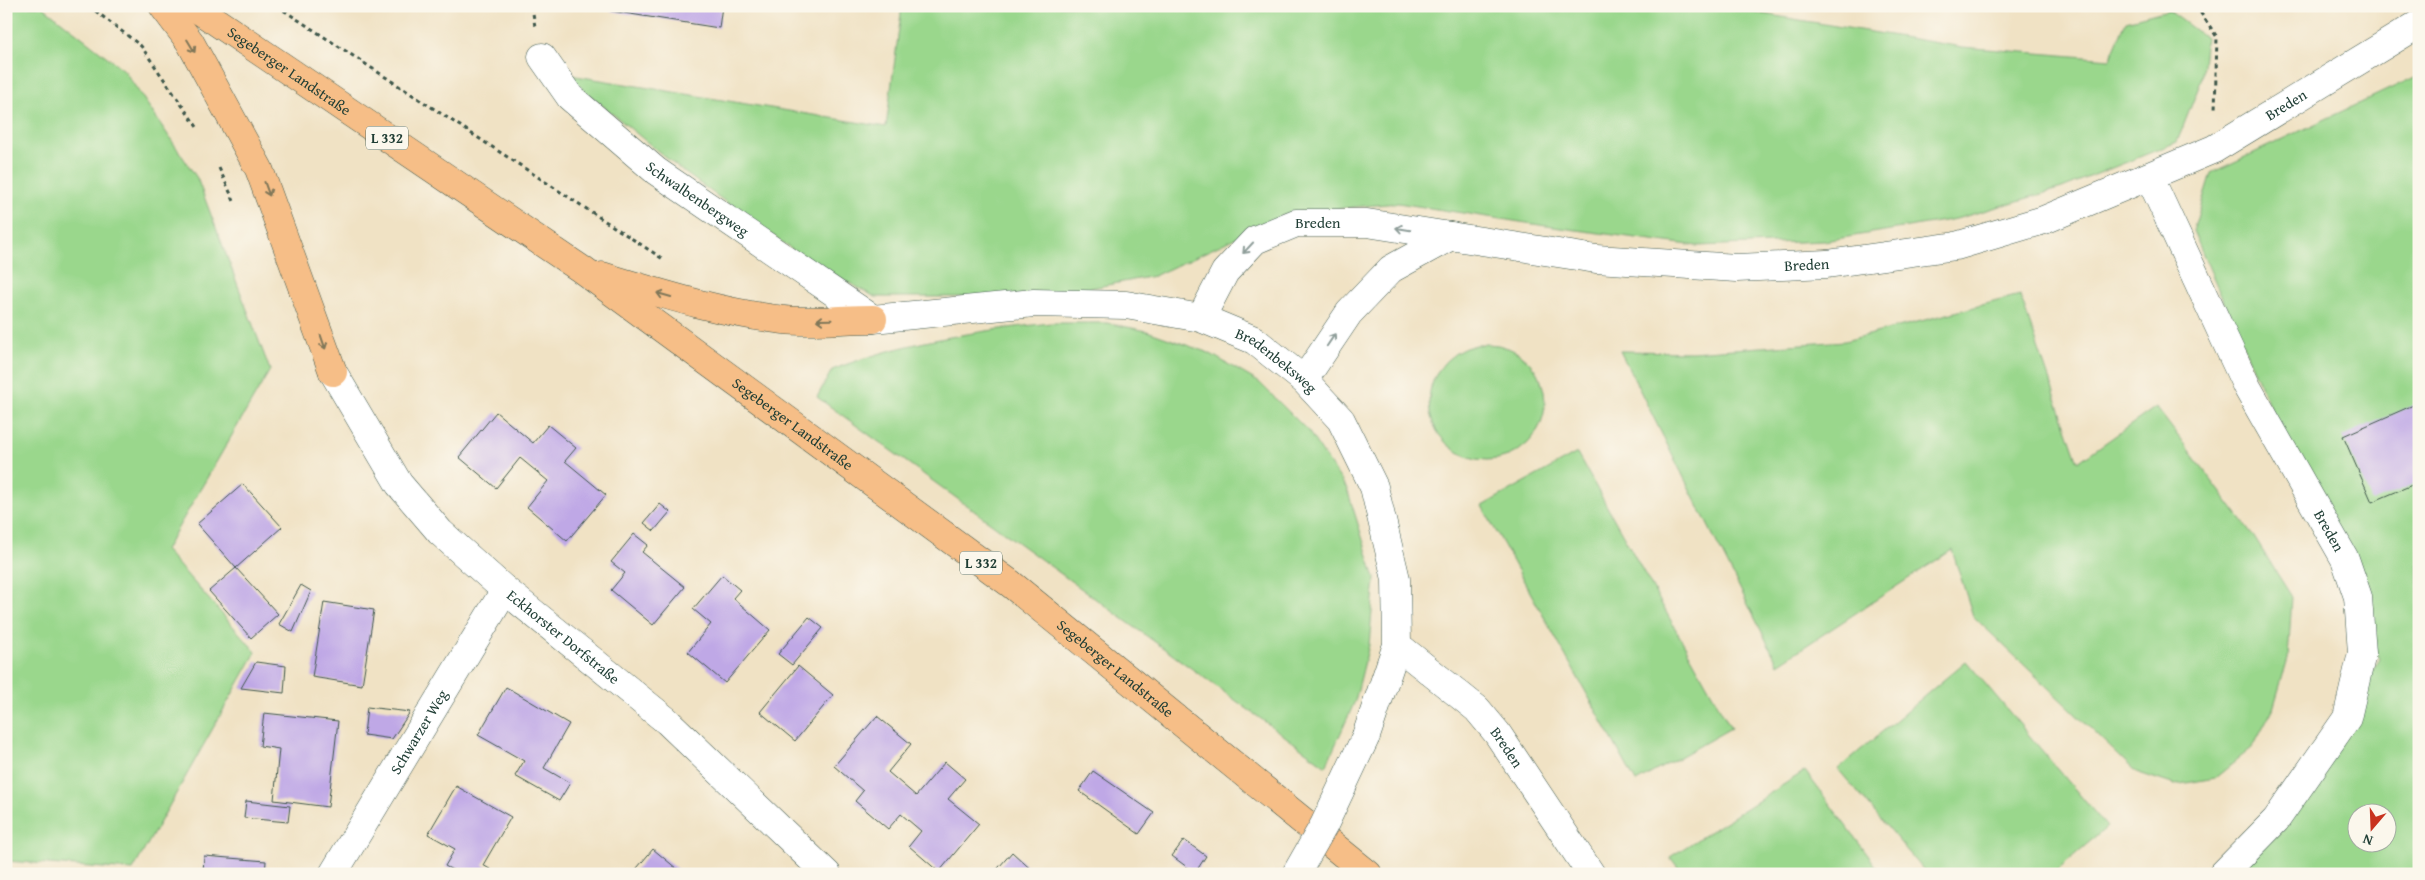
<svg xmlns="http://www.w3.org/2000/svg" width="2425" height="880" viewBox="0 0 2425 880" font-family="'Gentium Book Plus',serif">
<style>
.green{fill:#9ad78c;stroke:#5c8a60;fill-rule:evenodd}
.building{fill:#bfa8e6}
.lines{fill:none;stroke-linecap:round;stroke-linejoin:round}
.minor-casing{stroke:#3e564a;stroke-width:29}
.primary-casing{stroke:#3e564a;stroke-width:29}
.path{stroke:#3e564a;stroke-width:3;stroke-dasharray:4 4;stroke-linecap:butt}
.minor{stroke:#fff;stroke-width:28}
.primary{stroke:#f6be87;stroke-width:28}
.minor-bridge-casing{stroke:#3e564a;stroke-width:29;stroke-linecap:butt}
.minor-bridge{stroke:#fff;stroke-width:28}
.oneway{stroke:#807759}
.oneway2{stroke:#8f9e9a}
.labels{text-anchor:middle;stroke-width:5;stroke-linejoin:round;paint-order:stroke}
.shield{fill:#fbf7ec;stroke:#61756b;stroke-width:1}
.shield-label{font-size:14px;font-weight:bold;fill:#1f3d34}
.street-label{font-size:15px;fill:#1f3d34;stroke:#fbf7ec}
</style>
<rect width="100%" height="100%" fill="#fbf7ec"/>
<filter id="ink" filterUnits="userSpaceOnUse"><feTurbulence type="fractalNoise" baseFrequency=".02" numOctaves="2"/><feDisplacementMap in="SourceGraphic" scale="10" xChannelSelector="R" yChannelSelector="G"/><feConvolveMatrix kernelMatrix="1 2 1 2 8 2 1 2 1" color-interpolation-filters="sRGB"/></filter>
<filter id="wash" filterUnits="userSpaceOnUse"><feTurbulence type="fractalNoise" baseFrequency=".0096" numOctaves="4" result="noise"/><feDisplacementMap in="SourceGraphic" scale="20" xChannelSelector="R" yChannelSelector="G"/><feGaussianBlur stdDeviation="1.12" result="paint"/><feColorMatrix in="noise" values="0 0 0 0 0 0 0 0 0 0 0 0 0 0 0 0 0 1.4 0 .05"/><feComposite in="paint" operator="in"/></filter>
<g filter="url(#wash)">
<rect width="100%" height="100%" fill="#f0e2c4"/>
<path class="green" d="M 6,6 L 42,6 L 124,70 L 197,178 L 270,370 L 165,550 L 256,652 L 133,870 L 6,861 Z
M 902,6 L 1715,6 L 1962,47 L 2110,59 L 2126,21 L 2168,10 L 2206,38 L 2201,81 L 2177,142 L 2062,188 L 1956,219 L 1824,241 L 1697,246 L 1546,226 L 1398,203 L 1289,213 L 1154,276 L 1076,291 L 999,297 L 875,297 L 804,258 L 681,170 L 564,74 L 886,127 Z
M 2419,75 L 2419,874 L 2239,874 L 2380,659 L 2193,231 L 2211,173 ZM 2358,812 L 2388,812 L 2388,842 L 2358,842 Z
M 2020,295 L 2078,462 L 2156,407 L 2252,534 L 2292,597 L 2288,658 L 2273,709 L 2253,747 L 2215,778 L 2175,785 L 2136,772 L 1973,616 L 1952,550 L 1778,664 L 1620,351 L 1692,352 L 1845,341 Z
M 1051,323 L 1107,323 L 1147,331 L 1209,353 L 1260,383 L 1308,431 L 1347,489 L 1375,578 L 1369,645 L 1355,701 L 1326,766 L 817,397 L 832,370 C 902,342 976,331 1051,323 Z
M1429 402a58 58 0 1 1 116 0a58 58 0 1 1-116 0Z
M 1577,453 L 1731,728 L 1636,782 L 1482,506 Z
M 1966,661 L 2107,827 L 2052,874 L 1927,874 L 1838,769 Z
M 1805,771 L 1882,874 L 1683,874 L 1670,857 Z"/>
<g id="blocks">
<path class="building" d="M 611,6 L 722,6 L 719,28 L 611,11 Z
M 2418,403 L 2419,482 L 2372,502 L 2343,436 Z
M 496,412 L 533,443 L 548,425 L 576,448 L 565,461 L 606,495 L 567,541 L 527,507 L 548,481 L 520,458 L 496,488 L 459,457 Z
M 243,484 L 282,527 L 236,568 L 197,524 Z
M 660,504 L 670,512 L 654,531 L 644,523 Z
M 634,534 L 648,545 L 642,552 L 685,587 L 653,625 L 611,590 L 625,573 L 611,562 Z
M 236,568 L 278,614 L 251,638 L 209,591 Z
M 722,575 L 740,590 L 733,598 L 770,630 L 725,683 L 688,652 L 711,624 L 693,609 Z
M 301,585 L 311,591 L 293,632 L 279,624 Z
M 324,602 L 374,610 L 362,685 L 312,677 Z
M 809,617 L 823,628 L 792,665 L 778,654 Z
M 256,662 L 286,666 L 284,693 L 241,688 Z
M 798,666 L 833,695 L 795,741 L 760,712 Z
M 506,687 L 569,724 L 544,768 L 570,783 L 559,801 L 515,776 L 524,761 L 478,735 Z
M 367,707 L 410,712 L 392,739 L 364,735 Z
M 264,713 L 338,721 L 328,807 L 274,800 L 279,749 L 260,746 Z
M 877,716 L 911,744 L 888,772 L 916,796 L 945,762 L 965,779 L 948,799 L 979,824 L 939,872 L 909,846 L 921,831 L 901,814 L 888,829 L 855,801 L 863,791 L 834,766 Z
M 1093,771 L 1154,813 L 1139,834 L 1079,791 Z
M 456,786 L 511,817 L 483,865 L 498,874 L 460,874 L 445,866 L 455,849 L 428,834 Z
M 246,801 L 290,806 L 288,822 L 244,818 Z
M 1184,840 L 1206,856 L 1195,873 L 1172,856 Z
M 653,849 L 683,874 L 632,874 Z
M 1012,852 L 1036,874 L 993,874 Z
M 204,856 L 266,861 L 265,874 L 203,874 Z"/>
</g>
</g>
<g filter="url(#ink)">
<use href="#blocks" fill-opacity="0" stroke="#3e564a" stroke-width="1"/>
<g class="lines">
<defs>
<g id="minor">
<path id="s1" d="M 542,57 L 570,97 L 656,171 L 873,319 L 1034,303 L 1126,305 L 1201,318 L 1254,340 L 1304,380 L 1341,420 L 1374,487 L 1396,579 L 1397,645 L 1366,736"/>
<path id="s2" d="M 2150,178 L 2247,387 L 2345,559 L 2358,597 L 2362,653 L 2347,718 L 2276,820 L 2223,874"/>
<path id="s3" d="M 1201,318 L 1225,272 L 1255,240 L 1296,223 L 1367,223 L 1596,259 L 1737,268 L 1827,264 L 1956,246 L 2044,220 L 2214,149 L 2419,24"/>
<path id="s4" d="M 333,372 L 399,484 L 440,532 L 505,590 L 667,721 L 827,874"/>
<path d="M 1304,380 L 1349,313 L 1391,269 L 1451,236"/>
<path id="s5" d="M 1397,645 L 1477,709 L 1497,733 L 1591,874"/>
<path id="s6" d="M 333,874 L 505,590"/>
</g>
<g id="primary">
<path d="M 163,6 L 190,42 L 259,169 L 333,372"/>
<path id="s7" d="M 193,6 L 581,269 L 1011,584 L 1368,874"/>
<path d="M 602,276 C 662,294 722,313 784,320 C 813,323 844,319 873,319"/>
</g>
</defs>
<use href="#minor" class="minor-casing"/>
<use href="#primary" class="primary-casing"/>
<path class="path" d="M 89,6 L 141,46 L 197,127
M 277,6 L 663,259
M 532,6 L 535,27
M 2196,6 L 2217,37 L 2215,111
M 219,168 L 234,201"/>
<use href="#minor" class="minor"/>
<use href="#primary" class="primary"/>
<defs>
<path id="minor-bridge" d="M 1296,874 L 1324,825 L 1366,736"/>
</defs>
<use href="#minor-bridge" class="minor-bridge-casing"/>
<use href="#minor-bridge" class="minor-bridge"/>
</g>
<defs><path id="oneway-shaft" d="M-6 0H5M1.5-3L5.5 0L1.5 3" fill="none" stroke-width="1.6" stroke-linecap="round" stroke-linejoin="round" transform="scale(1.25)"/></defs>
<g class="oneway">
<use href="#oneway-shaft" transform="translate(191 46) rotate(59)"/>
<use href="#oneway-shaft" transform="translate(267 189) rotate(70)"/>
<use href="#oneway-shaft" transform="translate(664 295) rotate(-164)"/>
<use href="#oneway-shaft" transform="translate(824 320) rotate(179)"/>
<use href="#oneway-shaft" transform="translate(323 342) rotate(71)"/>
</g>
<g class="oneway2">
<use href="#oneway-shaft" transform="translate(1403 229) rotate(-171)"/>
<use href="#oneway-shaft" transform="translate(1248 248) rotate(133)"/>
<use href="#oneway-shaft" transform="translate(1331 340) rotate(-56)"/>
</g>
</g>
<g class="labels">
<g class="shield">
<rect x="366" y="126.5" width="42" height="23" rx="4"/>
<rect x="960" y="551.5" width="42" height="23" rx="4"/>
</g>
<g class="shield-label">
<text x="387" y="143">L 332</text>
<text x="981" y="568">L 332</text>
</g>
<g class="street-label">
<text dy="5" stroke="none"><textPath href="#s7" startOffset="116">Segeberger Landstraße</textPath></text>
<text dy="5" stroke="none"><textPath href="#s3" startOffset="1165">Breden</textPath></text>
<text dy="5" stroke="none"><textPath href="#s1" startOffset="212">Schwalbenbergweg</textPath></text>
<text dy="5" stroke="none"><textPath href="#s3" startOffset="162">Breden</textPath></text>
<text dy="5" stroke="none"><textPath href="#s3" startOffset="654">Breden</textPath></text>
<text dy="5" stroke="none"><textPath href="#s1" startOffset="842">Bredenbeksweg</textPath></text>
<text dy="5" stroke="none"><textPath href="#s7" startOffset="731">Segeberger Landstraße</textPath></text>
<text dy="5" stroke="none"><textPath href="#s2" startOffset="396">Breden</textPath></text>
<text dy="5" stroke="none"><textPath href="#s4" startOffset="355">Eckhorster Dorfstraße</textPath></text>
<text dy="5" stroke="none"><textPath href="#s7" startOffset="1136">Segeberger Landstraße</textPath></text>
<text dy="5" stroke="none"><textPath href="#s6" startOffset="166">Schwarzer Weg</textPath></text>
<text dy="5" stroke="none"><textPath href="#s5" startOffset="151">Breden</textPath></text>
</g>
</g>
<rect width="2425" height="880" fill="none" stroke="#fbf7ec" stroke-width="25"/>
<g transform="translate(2372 828) rotate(199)"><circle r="24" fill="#fbf7ec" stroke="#a3ada2"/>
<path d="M0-4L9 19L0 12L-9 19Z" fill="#c8321e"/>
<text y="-8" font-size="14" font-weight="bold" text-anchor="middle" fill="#1f3d34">N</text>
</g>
</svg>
